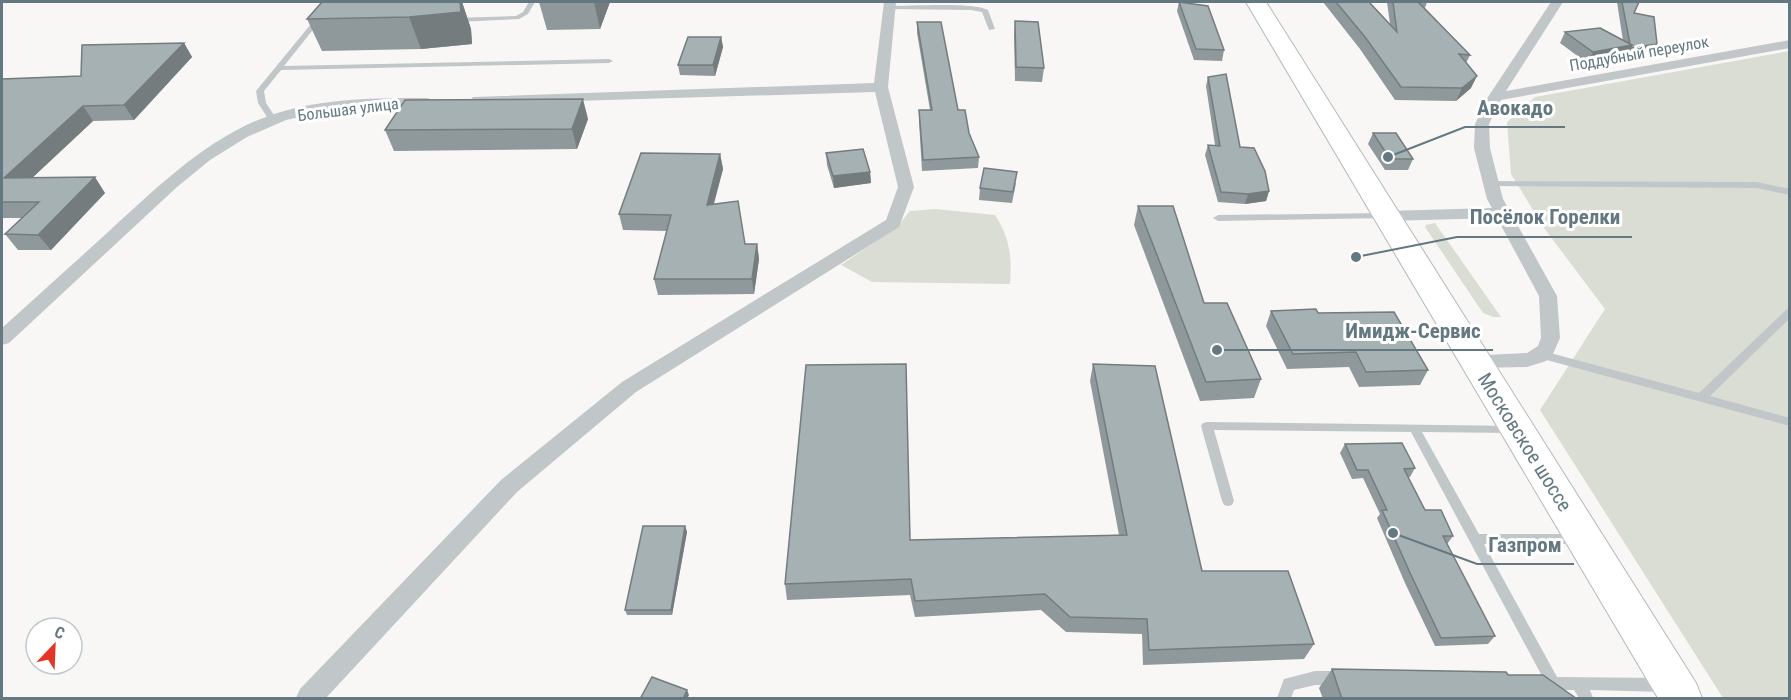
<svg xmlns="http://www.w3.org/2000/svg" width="1791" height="700" viewBox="0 0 1791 700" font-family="'Roboto Condensed',sans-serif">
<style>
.green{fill:#d9ddd4}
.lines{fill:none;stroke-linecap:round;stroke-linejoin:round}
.primary-casing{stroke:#b2b8bb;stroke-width:2}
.lane{fill:#c1c6c9;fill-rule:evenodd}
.street{fill:#c1c6c9;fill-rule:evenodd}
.primary{fill:#fff;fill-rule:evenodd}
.wall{fill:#8f989b}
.shaded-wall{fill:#747c7e}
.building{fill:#a6b1b4;stroke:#747c7e;stroke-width:1.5}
.labels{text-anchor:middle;stroke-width:6;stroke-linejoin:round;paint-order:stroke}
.far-street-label{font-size:16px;fill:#637880;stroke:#fff}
.street-label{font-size:20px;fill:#637880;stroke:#fff}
.leader{fill:none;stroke:#637880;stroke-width:2}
.callout-dot{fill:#637880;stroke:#fff;stroke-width:2}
.callout-label{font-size:21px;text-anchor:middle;font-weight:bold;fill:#637880;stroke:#fff;stroke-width:6;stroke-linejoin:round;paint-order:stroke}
</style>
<rect width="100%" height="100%" fill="#f8f7f5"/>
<path class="green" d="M 1789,51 L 1789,698 L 1723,698 L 1540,410 L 1605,309 L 1544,228 L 1511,174 L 1507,122 L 1535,97 Z
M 935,209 L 995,215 C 1010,238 1012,257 1010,284 L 872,282 L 841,265 L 897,227 L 910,211 Z
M 1435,223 L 1501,317 L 1493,317 L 1483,313 L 1425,227 L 1426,225 Z"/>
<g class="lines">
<defs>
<path id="primary" d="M 1246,2 L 1266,2 L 1696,683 L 1702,698 L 1658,698 Z"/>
</defs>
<use href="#primary" class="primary-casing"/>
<path class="lane" d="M 329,2 L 335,2 L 284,66 L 609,59 L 613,61 L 609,63 L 281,70 L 264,91 L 266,103 L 278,121 L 277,123 L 271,123 L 258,103 L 256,91 Z
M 529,2 L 535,2 L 528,14 L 519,19 L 455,22 L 452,20 L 455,18 L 516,16 L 523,12 Z
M 889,6 C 910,6 974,2 988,10 L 995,29 L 989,30 L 982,12 L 971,10 L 887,9 L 887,7 Z
M 1490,181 L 1757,182 L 1790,189 L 1790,195 L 1757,188 L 1487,186 L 1487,182 Z
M 1385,213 L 1390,216 L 1388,218 L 1218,221 L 1213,218 L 1218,215 Z
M 1790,309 L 1790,318 L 1710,396 L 1790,418 L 1790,426 L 1543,359 L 1538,355 L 1543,351 L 1699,393 L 1786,310 Z
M 1207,422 L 1517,426 L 1519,429 L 1517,432 L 1513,433 L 1422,432 L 1479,534 L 1576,534 L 1580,535 L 1582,539 L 1580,543 L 1576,544 L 1484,544 L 1557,677 L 1664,678 L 1669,680 L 1671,685 L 1669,690 L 1664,692 L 1590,690 L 1593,698 L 1579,698 L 1574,690 L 1542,690 L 1537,688 L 1535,683 L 1537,678 L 1542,676 L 1411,432 L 1214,430 L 1234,501 L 1232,505 L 1228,506 L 1224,505 L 1222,501 L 1201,426 L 1203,423 Z
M 1315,671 L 1340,671 L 1345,673 L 1347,678 L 1345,683 L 1340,685 L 1315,685 L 1294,690 L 1291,698 L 1277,698 L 1284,679 Z"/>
<path class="street" d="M 884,2 L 896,2 L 888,87 L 914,187 L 899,227 L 636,392 L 517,492 L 326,698 L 296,698 L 300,689 L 501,480 L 622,382 L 886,220 L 898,187 L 875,92 L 478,104 L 473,103 L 471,100 L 473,97 L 874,83 Z
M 1551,2 L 1563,2 L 1506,91 L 1790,40 L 1790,48 L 1501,100 L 1489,124 L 1490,148 L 1503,199 L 1557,296 L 1560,338 L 1553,354 L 1546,361 L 1527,367 L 1474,368 L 1467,366 L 1464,361 L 1467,356 L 1527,353 L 1538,346 L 1541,338 L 1539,296 L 1497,218 L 1386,221 L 1380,220 L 1378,216 L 1380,212 L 1386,211 L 1492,208 L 1487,199 L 1474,148 L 1475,124 L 1488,97 Z
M 428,98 L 435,102 L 433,105 L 322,112 L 286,120 L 247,137 L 210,160 L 177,187 L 9,343 L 2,345 L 2,328 C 37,296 72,265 107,233 C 158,187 208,136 274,114 C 323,98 377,98 428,98 Z"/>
<use href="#primary" class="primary"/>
</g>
<path class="wall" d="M 322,2 L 462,2 L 471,29 L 472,44 L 421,49 L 322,51 L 307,19 Z
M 539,2 L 610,2 L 600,29 L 547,30 Z
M 1179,2 L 1224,50 L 1222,61 L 1194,60 L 1177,11 Z
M 1323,2 L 1369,2 L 1390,24 L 1387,2 L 1427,2 L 1425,8 L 1470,55 L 1466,63 L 1471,88 L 1456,101 L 1395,100 L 1360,49 Z
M 1617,2 L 1639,2 L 1634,13 L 1652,51 L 1587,63 L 1560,43 L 1565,32 L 1623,41 Z
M 1015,21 L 1044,68 L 1042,82 L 1015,81 L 1014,35 Z
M 917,22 L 969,133 L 979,157 L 978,168 L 922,171 L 919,121 L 919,110 L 930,110 L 917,33 Z
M 721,37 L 723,47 L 715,76 L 680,75 L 678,65 Z
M 184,43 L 192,57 L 134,120 L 93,121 L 32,178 L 105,193 L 51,250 L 18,250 L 5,234 L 22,218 L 2,218 L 2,79 L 81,76 Z
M 1208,77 L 1240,147 L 1269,191 L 1266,201 L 1245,204 L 1218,202 L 1205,155 L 1208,145 L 1215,145 L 1206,86 Z
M 588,119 L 577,149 L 394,151 L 385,130 Z
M 1373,133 L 1413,159 L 1408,170 L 1385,170 L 1368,144 Z
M 826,153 L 870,172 L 871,183 L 834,188 L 827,165 Z
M 720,154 L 723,169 L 714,204 L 745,244 L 757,244 L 759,259 L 754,294 L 658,295 L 654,279 L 667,231 L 623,230 L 619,214 Z
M 1016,183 L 1012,203 L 979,200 L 980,188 Z
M 1138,206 L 1204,303 L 1261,379 L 1254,398 L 1200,401 L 1134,225 Z
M 1271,311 L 1318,313 L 1428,370 L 1420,385 L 1359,387 L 1349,367 L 1287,369 L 1266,326 Z
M 1093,364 L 1202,571 L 1314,644 L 1304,659 L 1143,665 L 1142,634 L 1066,632 L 1041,610 L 915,617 L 910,595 L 787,600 L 785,584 L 910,540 L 1119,535 L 1090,381 Z
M 1345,444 L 1415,468 L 1410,477 L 1408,477 L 1425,510 L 1453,536 L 1447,544 L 1495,636 L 1488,644 L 1435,646 L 1405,583 L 1377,518 L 1380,514 L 1363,478 L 1352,479 L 1340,453 Z
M 685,526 L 687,532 L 672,615 L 627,615 L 625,610 Z
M 1332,669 L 1508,675 L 1577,699 L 1323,699 L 1319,688 Z"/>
<path class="shaded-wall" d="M 462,2 L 471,29 L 472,44 L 421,49 L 409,17 Z
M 594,2 L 610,2 L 600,29 Z
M 721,37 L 723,47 L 715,76 L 713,65 Z
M 184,43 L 192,57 L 134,120 L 124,105 Z
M 1657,44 L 1652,51 L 1626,56 L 1631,48 Z
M 1632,45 L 1625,56 L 1587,63 L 1593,52 Z
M 1477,76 L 1471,88 L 1456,101 L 1462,88 Z
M 583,99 L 588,119 L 577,149 L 572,129 Z
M 83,106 L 93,121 L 16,193 L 4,178 Z
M 720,154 L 723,169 L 709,220 L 707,205 Z
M 870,172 L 871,183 L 834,188 L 833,176 Z
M 95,177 L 105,193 L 51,250 L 38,235 Z
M 1269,191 L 1266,201 L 1245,204 L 1248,194 Z
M 757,244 L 759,259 L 754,294 L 752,279 Z
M 685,526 L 687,532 L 672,615 L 671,610 Z
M 687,690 L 689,695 L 687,699 L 683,699 Z"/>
<path class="building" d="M 322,2 L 460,2 L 461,12 L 409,17 L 307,19 Z
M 1179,2 L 1208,6 L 1224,50 L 1196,49 Z
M 1336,2 L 1369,2 L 1397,32 L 1393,2 L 1418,2 L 1470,55 L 1459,54 L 1477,76 L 1462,88 L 1401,87 L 1365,37 Z
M 1622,2 L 1639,2 L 1634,13 L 1654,17 L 1657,44 L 1631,48 L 1632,45 L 1630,44 Z
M 1015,21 L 1038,22 L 1044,68 L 1016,67 Z
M 917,22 L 941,22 L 958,110 L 965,110 L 969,133 L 979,157 L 923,160 L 919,110 L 932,110 Z
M 1600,28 L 1632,45 L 1593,52 L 1565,32 Z
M 688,37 L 721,37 L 713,65 L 678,65 Z
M 184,43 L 124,105 L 83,106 L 4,178 L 95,177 L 38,235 L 5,234 L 39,202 L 2,202 L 2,79 L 81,76 L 82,45 Z
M 1226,74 L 1240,147 L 1254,148 L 1265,171 L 1269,191 L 1248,194 L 1221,192 L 1208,145 L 1220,146 L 1208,77 Z
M 583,99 L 572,129 L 385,130 L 405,100 Z
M 1373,133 L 1396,133 L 1413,159 L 1390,159 Z
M 863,149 L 870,172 L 833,176 L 826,153 Z
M 641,153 L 720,154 L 707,205 L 738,201 L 745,244 L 757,244 L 752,279 L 654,279 L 671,215 L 619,214 Z
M 984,168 L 1017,172 L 1013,192 L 980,188 Z
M 1138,206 L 1173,206 L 1204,303 L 1227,303 L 1261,379 L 1206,382 Z
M 1316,309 L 1318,313 L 1394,312 L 1428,370 L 1366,372 L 1356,352 L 1293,354 L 1271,311 Z
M 906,364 L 910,540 L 1127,535 L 1093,364 L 1155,366 L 1202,571 L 1288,571 L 1314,644 L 1149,650 L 1147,619 L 1070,617 L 1045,594 L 915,601 L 911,579 L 785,584 L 806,365 Z
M 1402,443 L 1415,468 L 1404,469 L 1425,510 L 1441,510 L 1453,536 L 1443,536 L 1495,636 L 1441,638 L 1411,575 L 1382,510 L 1387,510 L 1368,470 L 1357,470 L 1345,444 Z
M 643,526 L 685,526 L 671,610 L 625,610 Z
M 1332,669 L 1506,672 L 1508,675 L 1543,675 L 1577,699 L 1342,699 Z
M 652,677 L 687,690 L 683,699 L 640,699 Z"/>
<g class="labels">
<g class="far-street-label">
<text transform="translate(1639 53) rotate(-10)" y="6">Поддубный переулок</text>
<text transform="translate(348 109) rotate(-7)" y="6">Большая улица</text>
</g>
<g class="street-label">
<text transform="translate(1525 442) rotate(58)" y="7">Московское шоссе</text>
</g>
</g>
<path class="leader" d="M1388 157L1465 127H1565M1356 257L1457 237H1632M1217 350L1334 350H1493M1393 533L1477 564H1574"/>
<g class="callout-dot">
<circle cx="1388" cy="157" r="6"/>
<circle cx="1356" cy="257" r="6"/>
<circle cx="1217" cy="350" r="6"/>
<circle cx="1393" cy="533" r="6"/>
</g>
<g class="callout-label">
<text x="1515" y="115">Авокадо</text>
<text x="1545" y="224">Посёлок Горелки</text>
<text x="1413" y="338">Имидж-Сервис</text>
<text x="1525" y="552">Газпром</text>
</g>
<rect width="1791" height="700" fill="none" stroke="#637880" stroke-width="6"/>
<g transform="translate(54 646) rotate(23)"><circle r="28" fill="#ffffff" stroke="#c1c9cc" stroke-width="1.5"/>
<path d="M0-4.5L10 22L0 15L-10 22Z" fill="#e33629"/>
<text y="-9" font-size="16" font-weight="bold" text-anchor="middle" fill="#637880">С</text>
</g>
</svg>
